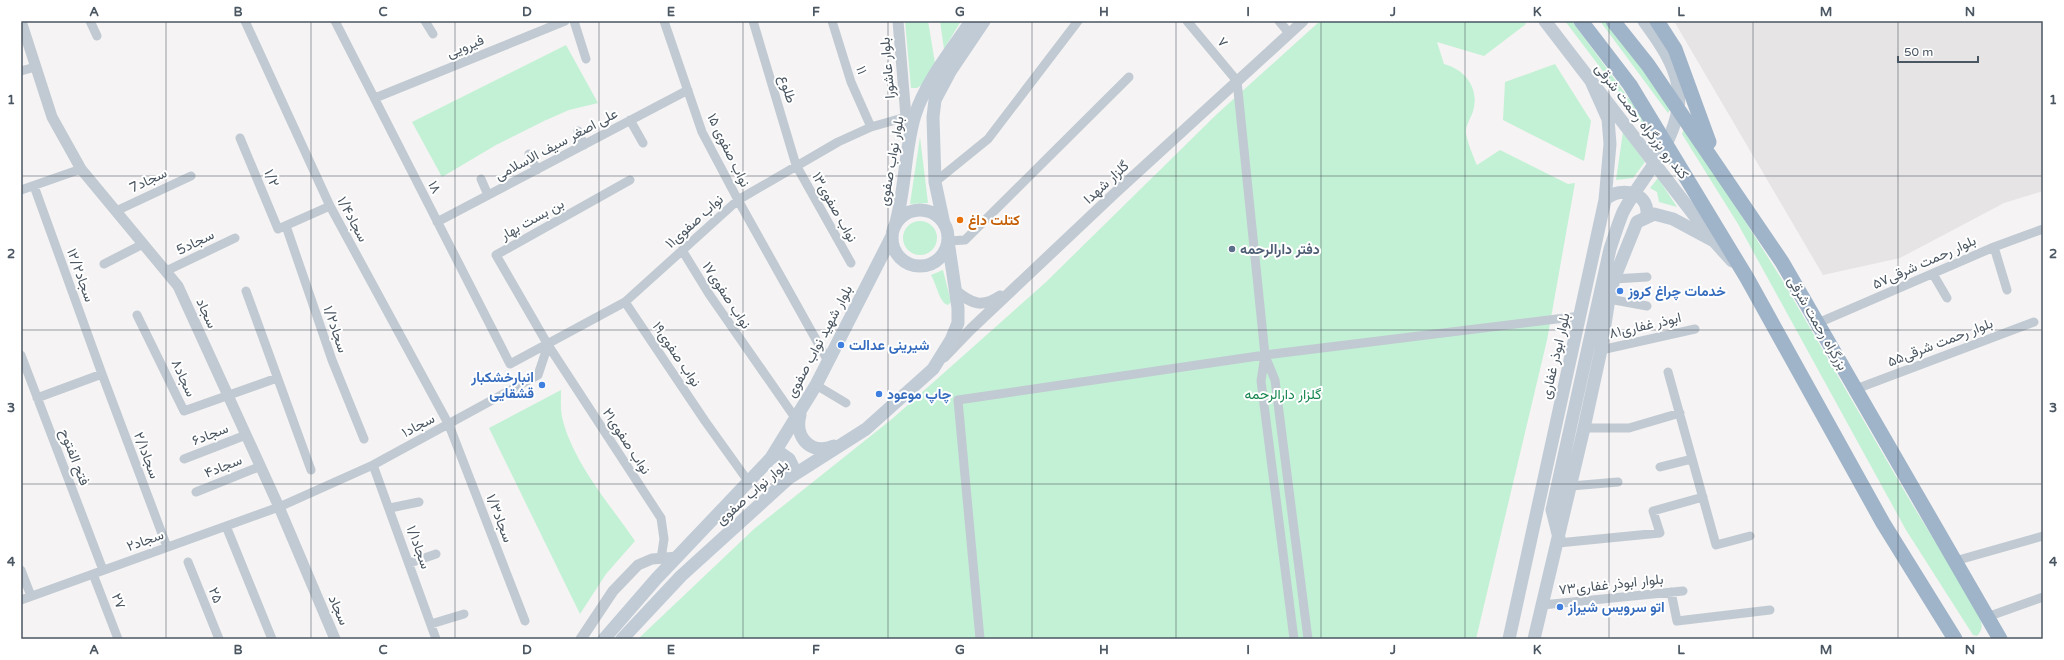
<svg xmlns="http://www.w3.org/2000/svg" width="2064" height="660" viewBox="0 0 2064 660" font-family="'Varela Round',Vazirmatn,sans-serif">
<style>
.education{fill:#e6e4e5}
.green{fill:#c3f1d5}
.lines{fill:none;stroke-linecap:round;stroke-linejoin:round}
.minor{stroke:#c1cad2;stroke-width:9}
.tertiary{stroke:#c1cad2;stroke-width:11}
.secondary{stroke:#c1cbd6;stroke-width:13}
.trunk{stroke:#9fb4c9;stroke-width:15}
.grid{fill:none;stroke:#4a5661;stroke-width:1;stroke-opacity:0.55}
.food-dot{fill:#e8710a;stroke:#fff;stroke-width:1.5}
.service-dot{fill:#5c6f8a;stroke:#fff;stroke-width:1.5}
.shop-dot{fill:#3f7fe0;stroke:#fff;stroke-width:1.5}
.labels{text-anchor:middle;stroke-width:4;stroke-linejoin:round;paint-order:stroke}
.street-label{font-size:14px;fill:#4a5661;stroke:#fff}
.food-label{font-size:14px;font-weight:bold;fill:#c56008;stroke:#fff;text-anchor:start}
.service-label{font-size:14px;font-weight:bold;fill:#4e5e75;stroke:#fff;text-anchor:start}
.shop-label{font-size:14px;font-weight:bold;fill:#366cbe;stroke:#fff;text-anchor:start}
.park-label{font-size:14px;fill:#17864f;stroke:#fff}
.neatline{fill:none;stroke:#4a5661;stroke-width:1.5}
.grid-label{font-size:13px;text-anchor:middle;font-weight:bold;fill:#4a5661}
</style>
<rect width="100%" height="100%" fill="#f5f3f3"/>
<path class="education" d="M 1674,21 L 2043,21 L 2043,191 L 2004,203 L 1900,258 L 1823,275 Z"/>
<path class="green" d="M 905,21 L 928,21 L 935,63 L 923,84 L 917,88 L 911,88 Z
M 940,21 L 961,21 L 944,49 Z
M 1320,21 L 1524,21 L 1526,24 L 1484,56 L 1437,42 L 1444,64 C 1463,69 1478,85 1474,107 C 1473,115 1467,122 1466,130 C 1465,137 1474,158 1477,165 L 1500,150 L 1568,184 L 1575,183 L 1547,340 L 1476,639 L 638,639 L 754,529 L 892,419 L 1046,282 L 1217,114 Z
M 1565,21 L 1572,21 L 1641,115 L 1656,141 Z
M 1600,21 L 1608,21 L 1671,108 L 1668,113 Z
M 566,45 L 598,103 L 569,110 L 544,121 L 496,145 L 442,177 L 412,122 Z
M 1555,64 L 1591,121 L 1584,161 L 1503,120 L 1505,82 Z
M 1685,126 L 1781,278 L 1912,504 L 1976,608 C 1980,619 1986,627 1977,636 L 1973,635 L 1906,530 L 1738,224 L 1682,134 Z
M 1623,132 L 1645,162 L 1633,178 L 1616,180 Z
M 920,137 L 928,203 L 910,204 Z
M 1658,178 L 1677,207 L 1659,202 L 1657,192 L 1650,188 Z
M903 238a17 17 0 1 1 34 0a17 17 0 1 1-34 0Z
M 943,270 L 951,302 L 948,305 C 940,304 936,283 931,275 Z
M 561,390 C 561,400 560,411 563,421 C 575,465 609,503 635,541 L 606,574 L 580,614 L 489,428 Z"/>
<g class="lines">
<path class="minor" d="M 90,21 L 97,36
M 245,21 L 330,206 L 449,425 L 525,621
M 335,21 L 510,364 L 625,302 L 738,200 L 838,142 L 871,127 L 906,117
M 425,21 L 433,34
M 574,21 L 586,59
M 664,21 L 702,132 L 738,200 L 828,361
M 753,21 L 796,165 L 851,263
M 832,21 L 851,82 L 871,127
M 1187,21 L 1237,81 L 1265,355 L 1261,381 L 1294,639
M 1279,21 L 1289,33
M 21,71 L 35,67
M 375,98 L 565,21
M 630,120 L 643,143
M 578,131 L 584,145
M 240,138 L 278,229 L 330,206
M 529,154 L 537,170
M 481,179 L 488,195
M 630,180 L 496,255 L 548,345 L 661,518 L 664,539 L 661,559
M 935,182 L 988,139 L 1078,21
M 34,186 L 102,374 L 167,547
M 21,190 L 81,169
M 116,211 L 191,176
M 437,222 L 688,90
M 286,226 L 332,360 L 364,439
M 948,241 L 965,240 L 1129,77
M 1994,247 L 2007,290
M 682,250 L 709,294 L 796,419
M 104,264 L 143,244
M 166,271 L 235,238
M 1933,274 L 1947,298
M 1614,279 L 1647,277
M 246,291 L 311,470
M 1609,299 L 1647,306
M 625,302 L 705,421 L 748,481
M 137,315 L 184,411 L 277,378
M 1818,323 L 1994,247 L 2043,229
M 1601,350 L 1695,329
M 21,355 L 103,570
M 1265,356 L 1275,380 L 1308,639
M 1668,372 L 1716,545 L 1750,536
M 816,385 L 846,403
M 1856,389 L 2034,322
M 37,398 L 102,374
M 1584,428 L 1629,428 L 1680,413
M 184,459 L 246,435
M 373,465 L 436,639
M 1660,467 L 1692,459
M 1571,486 L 1618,482
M 196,492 L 261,466
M 390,508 L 419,502
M 226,526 L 272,639
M 1558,543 L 1660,533 L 1653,511 L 1703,497
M 1955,561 L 2043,536
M 188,562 L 219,639
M 410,563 L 436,554
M 21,570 L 31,596
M 93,574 L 118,639
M 1671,592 L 1677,621 L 1770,610
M 21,600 L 279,507 L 373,465 L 538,375 L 548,345
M 1542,605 L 1683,591
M 1987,617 L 2043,597
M 431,624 L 464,614
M 980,639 L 958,400 L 1265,355 L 1581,316"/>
<path class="tertiary" d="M 21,21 L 52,117 L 81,169 L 178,286 L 279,507 L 335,639
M 898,21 L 906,117 L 910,134
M 956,291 C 972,304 982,308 1000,296
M 944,357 L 971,329 L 1115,193 L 1303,21
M 581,639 L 613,591 L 638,565 L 652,559 L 678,557"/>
<path class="secondary" d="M 1545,21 L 1714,241 L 1732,261
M 1605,200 C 1621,184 1653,194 1646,218
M892 238a28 28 0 1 1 56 0a28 28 0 1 1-56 0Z
M 944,224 L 935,182 L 933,117 L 935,100 L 951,70 L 984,21
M 895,226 C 906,189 904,151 915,115 C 926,81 951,51 971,21
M 800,415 C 794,437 811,456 834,446
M 771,458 L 782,454 L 789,459 L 793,467 L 789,478
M 1559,538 L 1552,510 L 1610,249 C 1614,237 1618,224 1623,212 C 1634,191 1649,173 1661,153 C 1693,99 1679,68 1644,21
M 604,639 L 656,579 L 771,458 L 816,385 L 892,236
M 622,639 L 681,576 L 789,478 L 866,429 L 933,369 L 951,340 L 958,323 L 958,308 L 948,241
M 1509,639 L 1605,200 L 1610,144 L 1608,119 L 1591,81
M 1534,639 L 1584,428 L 1601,350 L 1609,299 L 1614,279 L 1637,222 L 1654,214 L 1673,219 L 1714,241"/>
<path class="trunk" d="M 1581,21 L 1630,85 L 1747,278 L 1883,523 L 1955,639
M 1613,21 L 1648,65 L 1782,262 L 2000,639
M 1657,21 L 1675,49 L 1709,142"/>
</g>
<path class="grid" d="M 166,21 L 166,639M 311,21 L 311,639M 455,21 L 455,639M 599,21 L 599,639M 743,21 L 743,639M 888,21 L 888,639M 1032,21 L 1032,639M 1176,21 L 1176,639M 1321,21 L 1321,639M 1465,21 L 1465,639M 1609,21 L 1609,639M 1753,21 L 1753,639M 1898,21 L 1898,639M 21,176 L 2043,176M 21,330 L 2043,330M 21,484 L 2043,484"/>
<circle class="food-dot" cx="960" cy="220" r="4"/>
<circle class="service-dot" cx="1232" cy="249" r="4"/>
<g class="shop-dot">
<circle cx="1620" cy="291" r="4"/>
<circle cx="841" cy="345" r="4"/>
<circle cx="542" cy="385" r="4"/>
<circle cx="879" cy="394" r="4"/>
<circle cx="1560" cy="607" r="4"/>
</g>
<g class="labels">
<g class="street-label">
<text transform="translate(1223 42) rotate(50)" y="5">۷</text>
<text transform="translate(465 46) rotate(-22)" y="5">فیرویی</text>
<text transform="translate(887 68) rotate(-95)" y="5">بلوار عاشورا</text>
<text transform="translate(862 70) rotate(72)" y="5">۱۱</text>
<text transform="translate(788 89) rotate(73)" y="5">طلوع</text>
<text transform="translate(1642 121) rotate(52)" y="5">کند رو بزرگراه رحمت شرقی</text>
<text transform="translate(556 144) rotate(-28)" y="5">علی اصغر سیف الاسلامی</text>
<text transform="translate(729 150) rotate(64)" y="5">نواب صفوی ۱۵</text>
<text transform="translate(891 161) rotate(-80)" y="5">بلوار نواب صفوی</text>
<text transform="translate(272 178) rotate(67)" y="5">۱/۲</text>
<text transform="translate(148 180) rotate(-25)" y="5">7سجاد</text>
<text transform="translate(1106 182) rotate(-43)" y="5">گلزار شهدا</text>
<text transform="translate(435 187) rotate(64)" y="5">۱۸</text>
<text transform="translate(835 207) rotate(61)" y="5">۱۳نواب صفوی</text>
<text transform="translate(353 219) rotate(62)" y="5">۱/۴سجاد</text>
<text transform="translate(532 219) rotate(-29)" y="5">بن بست بهار</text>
<text transform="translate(694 221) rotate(-42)" y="5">۱۱نواب صفوی</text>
<text transform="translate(195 242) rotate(-26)" y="5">5سجاد</text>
<text transform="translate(1924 262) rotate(-24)" y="5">۵۷بلوار رحمت شرقی</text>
<text transform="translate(81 275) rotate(70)" y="5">۱۲/۲سجاد</text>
<text transform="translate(727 295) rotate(57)" y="5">۱۷نواب صفوی</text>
<text transform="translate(207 313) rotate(65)" y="5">سجاد</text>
<text transform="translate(1818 323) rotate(60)" y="5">بزرگراه رحمت شرقی</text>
<text transform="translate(1645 325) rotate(-13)" y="5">۸۱ابوذر غفاری</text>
<text transform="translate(336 329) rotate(71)" y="5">۱/۲سجاد</text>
<text transform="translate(819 341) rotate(-62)" y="5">بلوار شهید نواب صفوی</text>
<text transform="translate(1940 342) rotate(-21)" y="5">بلوار رحمت شرقی۵۵</text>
<text transform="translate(677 354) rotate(56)" y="5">۱۹نواب صفوی</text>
<text transform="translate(1555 356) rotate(-77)" y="5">بلوار ابوذر غفاری</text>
<text transform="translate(184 378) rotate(65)" y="5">۸سجاد</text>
<text transform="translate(418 425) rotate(-28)" y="5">۱سجاد</text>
<text transform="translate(210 434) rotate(-21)" y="5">۶سجاد</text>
<text transform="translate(627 441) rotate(57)" y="5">۲۱نواب صفوی</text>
<text transform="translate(147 455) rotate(69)" y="5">۲/۱سجاد</text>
<text transform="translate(75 457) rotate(69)" y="5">فتح الفتوح</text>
<text transform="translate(223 466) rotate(-22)" y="5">۴سجاد</text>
<text transform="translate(752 492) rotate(-41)" y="5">بلوار نواب صفوی</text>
<text transform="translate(500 518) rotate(69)" y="5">۱/۳سجاد</text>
<text transform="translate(145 540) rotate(-20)" y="5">۲سجاد</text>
<text transform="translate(419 547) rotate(70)" y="5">۱/۱سجاد</text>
<text transform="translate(1611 584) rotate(-6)" y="5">بلوار ابوذر غفاری۷۳</text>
<text transform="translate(216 595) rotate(68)" y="5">۲۵</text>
<text transform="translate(119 601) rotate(69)" y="5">۲۷</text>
<text transform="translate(339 610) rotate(67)" y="5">سجاد</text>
</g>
<g class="food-label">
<text x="968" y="225">کتلت داغ</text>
</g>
<g class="service-label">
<text x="1240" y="254">دفتر دارالرحمه</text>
</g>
<g class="shop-label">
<text x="1628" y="296">خدمات چراغ کروز</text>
<text x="849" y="350">شیرینی عدالت</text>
<text x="534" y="382" text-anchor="end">انبارخشکبار<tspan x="534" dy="16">قشقایی</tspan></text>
<text x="887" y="399">چاپ موعود</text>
<text x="1568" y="612">اتو سرویس شیراز</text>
</g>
<g class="park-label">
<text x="1283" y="399">گلزار دارالرحمه</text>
</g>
</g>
<rect width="2064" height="660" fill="none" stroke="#ffffff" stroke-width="44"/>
<path d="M1898 56v6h80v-6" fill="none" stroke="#4a5661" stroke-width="2"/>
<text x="1904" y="56" font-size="12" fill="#4a5661" stroke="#ffffff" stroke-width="3" paint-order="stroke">50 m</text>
<rect x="22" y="22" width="2020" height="616" class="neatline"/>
<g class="grid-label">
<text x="94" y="16">A</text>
<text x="238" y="16">B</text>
<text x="383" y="16">C</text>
<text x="527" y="16">D</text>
<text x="671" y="16">E</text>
<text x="816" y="16">F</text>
<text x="960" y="16">G</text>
<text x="1104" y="16">H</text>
<text x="1248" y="16">I</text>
<text x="1393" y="16">J</text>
<text x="1537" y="16">K</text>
<text x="1681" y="16">L</text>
<text x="1826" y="16">M</text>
<text x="1970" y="16">N</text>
<text x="11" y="104">1</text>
<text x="2053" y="104">1</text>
<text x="11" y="258">2</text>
<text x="2053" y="258">2</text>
<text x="11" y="412">3</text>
<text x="2053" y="412">3</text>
<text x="11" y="566">4</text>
<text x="2053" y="566">4</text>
<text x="94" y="654">A</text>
<text x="238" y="654">B</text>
<text x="383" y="654">C</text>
<text x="527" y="654">D</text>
<text x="671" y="654">E</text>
<text x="816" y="654">F</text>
<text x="960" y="654">G</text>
<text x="1104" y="654">H</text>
<text x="1248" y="654">I</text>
<text x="1393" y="654">J</text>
<text x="1537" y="654">K</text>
<text x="1681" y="654">L</text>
<text x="1826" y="654">M</text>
<text x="1970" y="654">N</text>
</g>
</svg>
